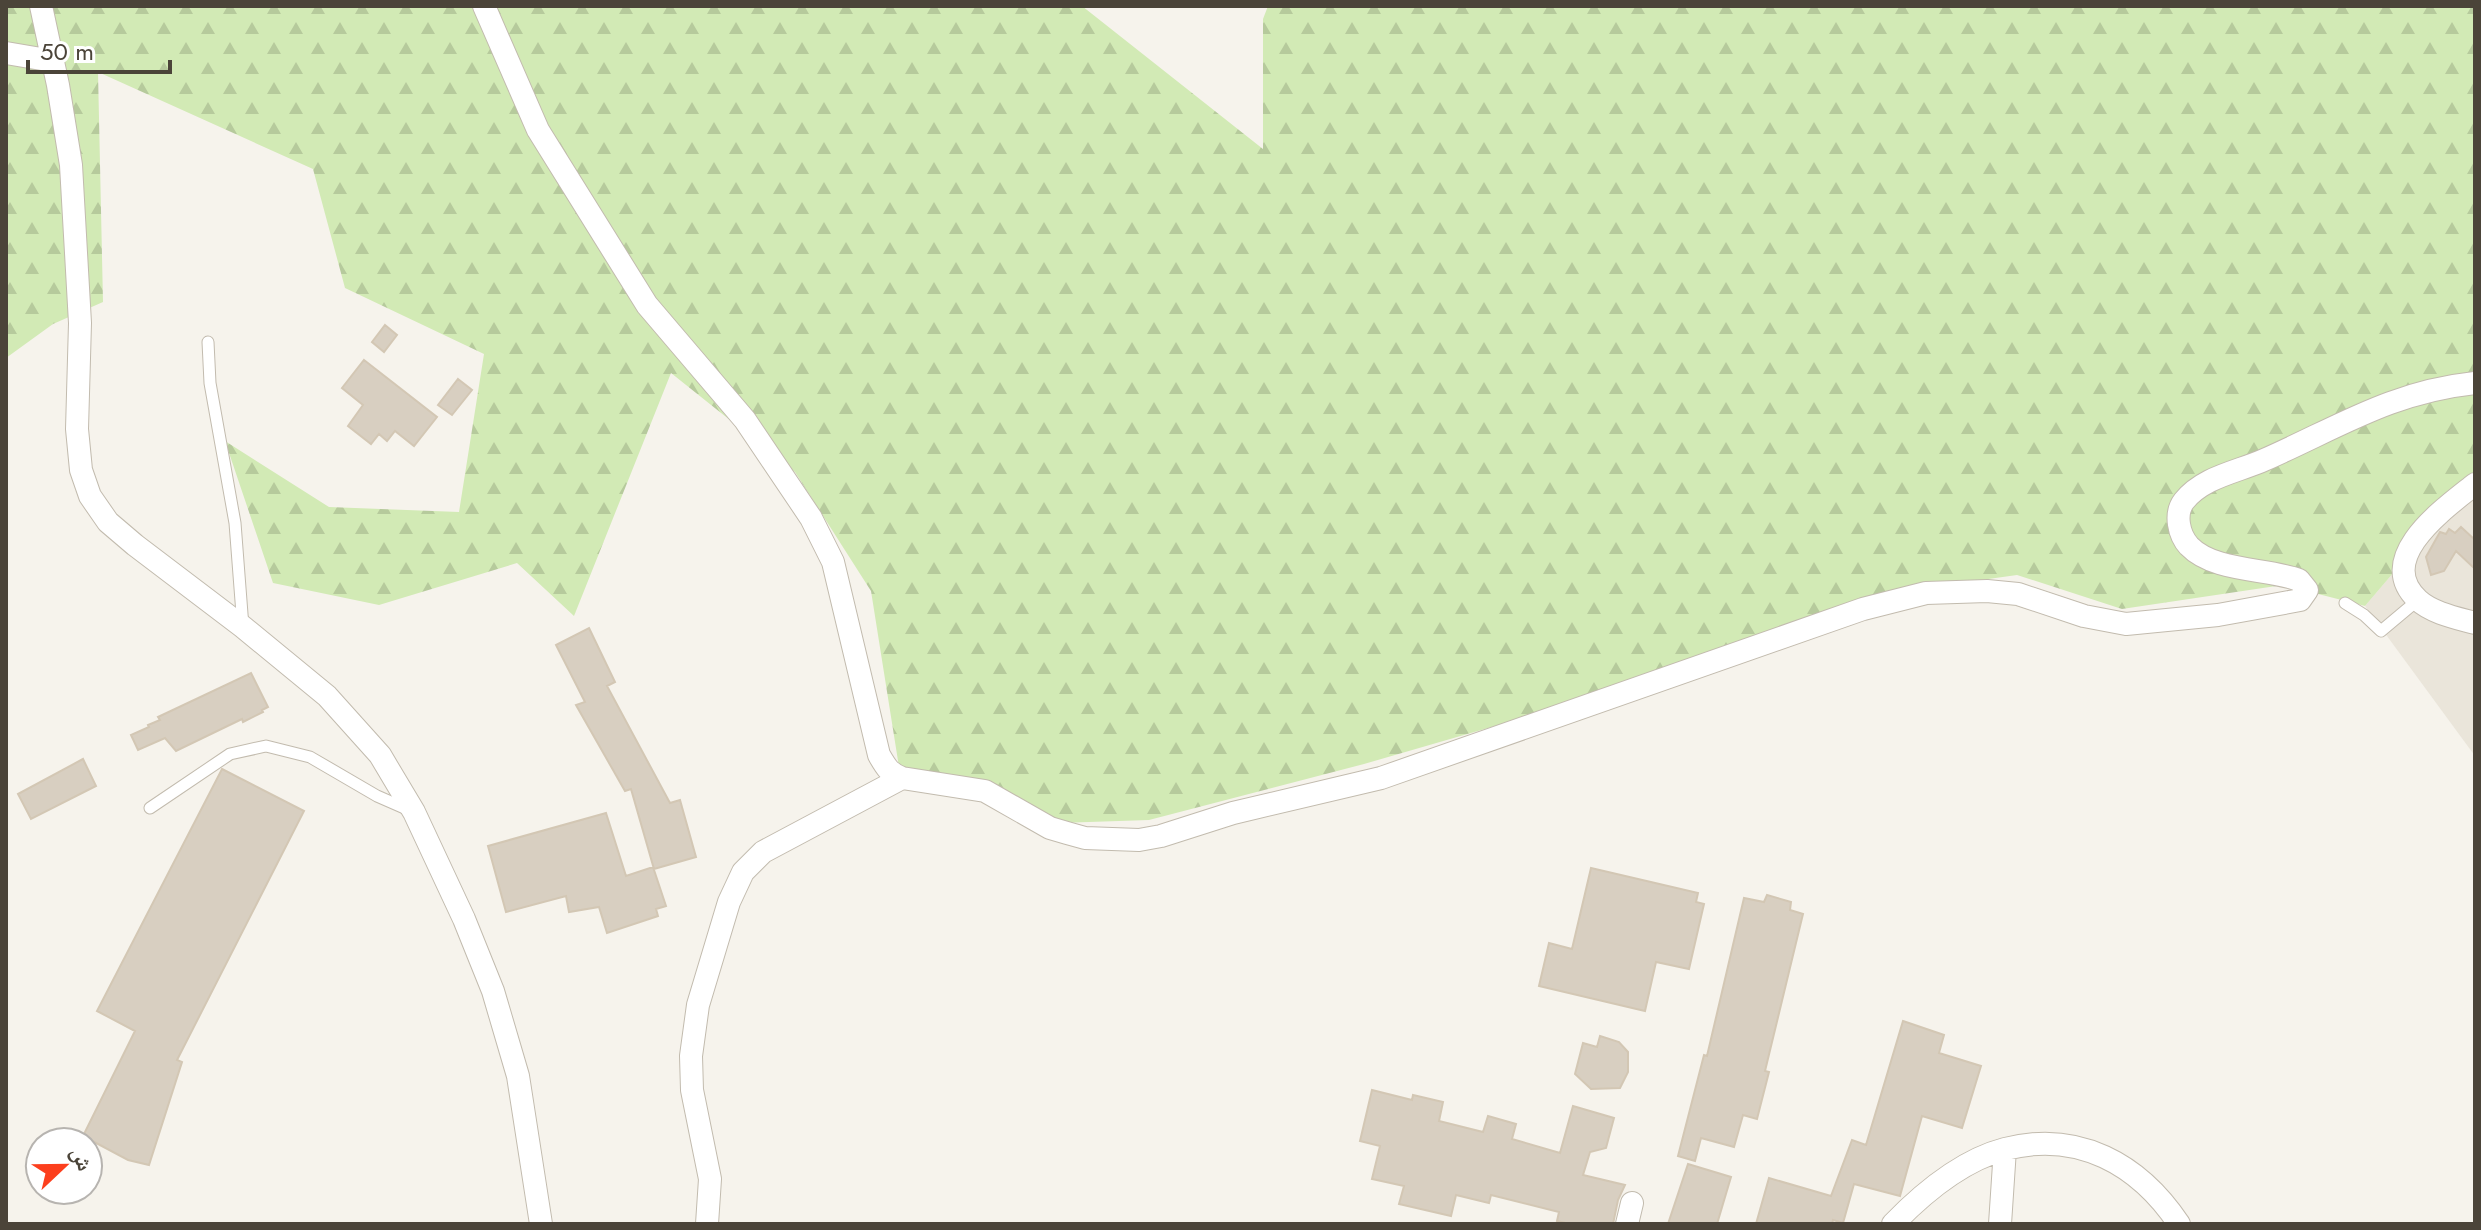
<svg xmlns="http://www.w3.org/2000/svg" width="2481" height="1230" viewBox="0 0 2481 1230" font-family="Jost,'Noto Naskh Arabic',sans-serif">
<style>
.residential{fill:#eae5da}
.forest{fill:url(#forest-firs)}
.building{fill:#d8cfc1;stroke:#d3c7b4;stroke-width:2}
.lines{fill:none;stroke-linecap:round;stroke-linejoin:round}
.lane-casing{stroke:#c2bbae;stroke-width:13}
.street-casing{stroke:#c2bbae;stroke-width:24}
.lane{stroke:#fff;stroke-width:11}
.street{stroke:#fff;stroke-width:22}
</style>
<defs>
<pattern id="forest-firs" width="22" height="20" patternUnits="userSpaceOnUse" patternTransform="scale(2)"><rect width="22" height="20" fill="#d2eab5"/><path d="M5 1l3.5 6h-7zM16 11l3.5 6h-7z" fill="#b6ca9c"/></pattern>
</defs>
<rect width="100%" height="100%" fill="#f6f3ec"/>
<path class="residential" d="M 2475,477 L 2475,756 L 2365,606 Z"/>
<path class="forest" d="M 6,6 L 1082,6 L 1263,149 L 1263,19 L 1268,6 L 2475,6 L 2475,477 L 2365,606 L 2283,585 L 2122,609 L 2017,575 L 1917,589 L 1595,697 L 1364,764 L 1149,820 L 1059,823 L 899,767 L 871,591 L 795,472 L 671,373 L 574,616 L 517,563 L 379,605 L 273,583 L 225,441 L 329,507 L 459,512 L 484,354 L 345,288 L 313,169 L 98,72 L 103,302 L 53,324 L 6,358 Z"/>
<path class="building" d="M 385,325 L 397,335 L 384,352 L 372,342 Z
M 364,360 L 437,417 L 414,446 L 395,431 L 387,441 L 379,434 L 371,444 L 348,426 L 363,405 L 342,388 Z
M 458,379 L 472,390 L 452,415 L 438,405 Z
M 2461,527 L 2475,540 L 2475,569 L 2456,551 L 2444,571 L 2431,575 L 2426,557 L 2440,532 L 2446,534 L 2449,529 L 2455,533 Z
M 589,628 L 615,682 L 607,686 L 670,803 L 680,800 L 696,857 L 654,869 L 631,789 L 625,791 L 576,705 L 585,702 L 556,645 Z
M 251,673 L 268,707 L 262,710 L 263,712 L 243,722 L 242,719 L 176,751 L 165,738 L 138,750 L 131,735 L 149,727 L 148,725 L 160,720 L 158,717 Z
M 83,759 L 96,786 L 31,819 L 18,794 Z
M 222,769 L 304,811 L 177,1060 L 182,1062 L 149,1165 L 128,1160 L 83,1136 L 135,1031 L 97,1011 Z
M 606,813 L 626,876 L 653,867 L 666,906 L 656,909 L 658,916 L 607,933 L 599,907 L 569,912 L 566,896 L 506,912 L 488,846 Z
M 1591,868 L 1698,893 L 1696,902 L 1704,904 L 1689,969 L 1656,962 L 1645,1011 L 1539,986 L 1549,943 L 1572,949 Z
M 1767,895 L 1791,902 L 1790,910 L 1803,914 L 1765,1071 L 1769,1072 L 1757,1119 L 1743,1115 L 1734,1147 L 1701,1138 L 1695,1161 L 1678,1156 L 1704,1055 L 1707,1056 L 1744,898 L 1764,902 Z
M 1903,1021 L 1944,1035 L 1939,1053 L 1981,1066 L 1962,1128 L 1922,1116 L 1900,1196 L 1854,1184 L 1843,1223 L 1833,1220 L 1832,1224 L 1756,1224 L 1769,1178 L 1831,1196 L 1852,1140 L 1866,1145 Z
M 1600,1036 L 1619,1042 L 1628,1052 L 1628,1072 L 1620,1088 L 1591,1089 L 1575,1074 L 1583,1043 L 1597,1047 Z
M 1372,1090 L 1412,1100 L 1413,1095 L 1443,1102 L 1439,1121 L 1483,1132 L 1488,1116 L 1516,1124 L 1512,1139 L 1560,1153 L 1573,1106 L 1614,1118 L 1606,1148 L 1590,1152 L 1583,1175 L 1625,1185 L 1618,1200 L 1613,1224 L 1570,1224 L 1557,1221 L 1559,1212 L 1491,1195 L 1489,1203 L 1456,1195 L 1451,1216 L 1399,1204 L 1404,1186 L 1372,1179 L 1380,1146 L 1360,1141 Z
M 1688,1164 L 1731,1177 L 1717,1224 L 1668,1224 Z"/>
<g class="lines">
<defs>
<path id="lane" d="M 208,342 L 210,383 L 235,523 L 243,627
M 2345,603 L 2364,615 L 2381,631 L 2418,600
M 150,808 L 230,754 L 266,746 L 310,757 L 377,796 L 409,810"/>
<path id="street" d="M 41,6 L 58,85 L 71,165 L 80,323 L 77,429 L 81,470 L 90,496 L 108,522 L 135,545 L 243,627 L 327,696 L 380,755 L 414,812 L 464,919 L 493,991 L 518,1076 L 541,1224
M 484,6 L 538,130 L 647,305 L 745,420 L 811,518 L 833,562 L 879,755 C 886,767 889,773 902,778 L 985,791 L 1050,828 L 1067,833 L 1085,838 L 1139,840 L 1161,836 L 1233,813 L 1381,778 L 1863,609 L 1926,593 L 1987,591 L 2018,594 L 2084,616 L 2126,624 L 2218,615 L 2300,600 L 2307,590 L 2299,580 C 2267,568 2214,572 2189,546 C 2179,535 2174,514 2184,501 C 2203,477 2237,472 2264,460 C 2339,427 2391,392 2475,383
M 6,53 L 53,61
M 2475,484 C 2445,508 2373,558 2418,600 C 2432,613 2457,618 2475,623
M 707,1224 L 710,1179 L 692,1090 L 691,1056 L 698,1005 L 729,902 L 743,872 L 763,852 L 902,778
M 1627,1224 L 1632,1203
M 1893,1224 C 1923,1193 1963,1160 2005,1149 C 2078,1130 2139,1164 2179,1224
M 2000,1224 L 2005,1149"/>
</defs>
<use href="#lane" class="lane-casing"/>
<use href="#street" class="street-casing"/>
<use href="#lane" class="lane"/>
<use href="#street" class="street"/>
</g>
<rect width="2481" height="1230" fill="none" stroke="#4b4439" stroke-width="16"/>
<g transform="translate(64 1166) rotate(68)"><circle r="38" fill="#ffffff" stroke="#b7b4b0" stroke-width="2"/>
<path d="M0-6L14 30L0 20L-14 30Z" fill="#fc3f1d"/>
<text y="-12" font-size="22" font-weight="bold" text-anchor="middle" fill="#4b4439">ش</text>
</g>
<path d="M28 60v12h142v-12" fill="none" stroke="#4b4439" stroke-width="4"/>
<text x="40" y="60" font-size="24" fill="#4b4439" stroke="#ffffff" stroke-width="6" paint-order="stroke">50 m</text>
</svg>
